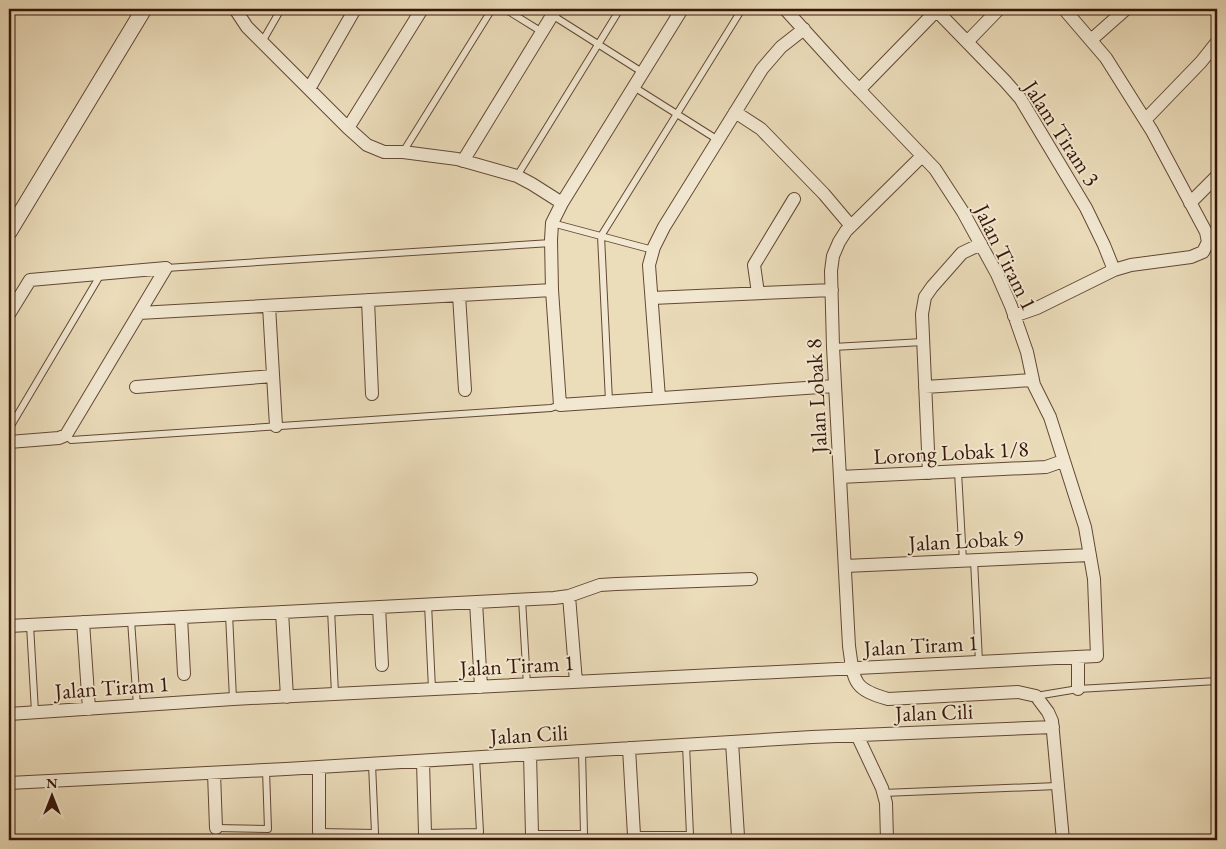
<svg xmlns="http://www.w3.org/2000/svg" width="1226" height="849" viewBox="0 0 1226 849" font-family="'EB Garamond',serif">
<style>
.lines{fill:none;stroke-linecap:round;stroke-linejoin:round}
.service-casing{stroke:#634834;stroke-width:8}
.minor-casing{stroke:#634834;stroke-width:14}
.tertiary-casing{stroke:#634834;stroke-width:17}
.service{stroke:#f2e8d2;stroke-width:6}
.minor{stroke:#f2e8d2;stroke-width:12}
.tertiary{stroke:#f2e8d2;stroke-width:15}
.labels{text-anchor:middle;stroke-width:4;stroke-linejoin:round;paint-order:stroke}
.street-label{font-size:22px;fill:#361608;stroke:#f2e8d2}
</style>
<rect width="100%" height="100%" fill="#ebdcba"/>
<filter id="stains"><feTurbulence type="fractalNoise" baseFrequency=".004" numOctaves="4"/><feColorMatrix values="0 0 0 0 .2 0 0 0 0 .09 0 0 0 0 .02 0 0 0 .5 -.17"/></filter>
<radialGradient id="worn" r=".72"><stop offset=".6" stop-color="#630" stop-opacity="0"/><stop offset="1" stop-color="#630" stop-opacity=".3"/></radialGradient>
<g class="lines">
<defs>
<path id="service" d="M 505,9 L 542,32
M 552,15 L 642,72
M 262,42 L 281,9
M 634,87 L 718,140
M 403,152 L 492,9
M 517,176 L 620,9
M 552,223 L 653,250
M 166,268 L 551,243
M 833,347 L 923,342
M 609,401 L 601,236 L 742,9
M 9,429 L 101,274
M 66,435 L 71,440 L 551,408 L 560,405
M 958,472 L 963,561
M 974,560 L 979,662
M 522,599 L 527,685
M 428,604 L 432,689
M 331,609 L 335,694
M 229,614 L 233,699
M 131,620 L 137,706
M 30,625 L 35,712
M 1036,696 L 1078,689 L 1217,681
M 883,793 L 1057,786
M 216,828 L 268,829 L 266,770
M 319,832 L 375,833 L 372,764
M 425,833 L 480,832 L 476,758
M 532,834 L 584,834 L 582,751
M 634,835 L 690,835 L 686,745"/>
<path id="minor" d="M 235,9 L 247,27 L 348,128 L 367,145 L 384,152 L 403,152 L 457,159 L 517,176 L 532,184 L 562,203
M 682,9 L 562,203 L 552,223 L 551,240 L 552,290 L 560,405 L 835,386
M 935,9 L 1005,81 L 1020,98 L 1086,208 L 1104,245 L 1114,270
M 1091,40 L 1126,9
M 967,42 L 999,9
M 309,89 L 355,9
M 859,90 L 937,10
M 735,112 L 761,129 L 824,194 L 851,226
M 1145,120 L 1201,62 L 1217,42
M 348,128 L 422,9
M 922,156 L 846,231 L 839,242 L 833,256 L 831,271 L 833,347 L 849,646 C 854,681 852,689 888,699 L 1018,692 L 1036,696 L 1048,712 L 1052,721 L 1063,840
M 463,161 L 556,9
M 1190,203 L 1217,176
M 758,293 L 754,265 L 794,199
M 459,295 L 465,390
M 652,298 L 832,290
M 368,300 L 372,394
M 269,306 L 276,426
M 139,313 L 552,290
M 9,314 L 30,280 L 166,268
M 1014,316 L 1037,308 L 1114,270 L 1131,265 L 1191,257 L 1203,252 L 1208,242 L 1206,232 L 1152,131 L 1106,58 L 1064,9
M 136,387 L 273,376
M 925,387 L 1033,380
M 659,398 L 649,265 L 654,247 L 664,227 L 762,69 L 781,47 L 804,29
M 9,442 L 59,438 L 66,435 L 166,268
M 929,473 L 922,314 L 925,297 L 932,287 L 962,253 L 981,244
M 840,477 L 1046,467 L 1063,461
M 845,566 L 1090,555
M 569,596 L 576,682
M 476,602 L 481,687
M 379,607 L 382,665
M 282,612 L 287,697
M 181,617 L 184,674
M 83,622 L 89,709
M 9,626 L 554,598 L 569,596 L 600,585 L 616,584 L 751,579
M 1078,657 L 1078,689
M 9,714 L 233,699 L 1097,656 L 1094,579 L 1085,527 L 1050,417 L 1034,385 L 1027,352 L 1011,306 L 997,274 L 963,212 L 935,169 L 845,75 L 785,9
M 857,735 L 882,788 L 886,803 L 887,840
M 732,742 L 738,836
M 629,748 L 634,835
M 530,754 L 532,834
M 423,761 L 425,833
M 319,767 L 319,832
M 214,773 L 216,828
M 9,783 L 286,769 L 812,737 L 1053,727"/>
<path id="tertiary" d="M 9,232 L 144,9"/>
</defs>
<use href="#service" class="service-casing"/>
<use href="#minor" class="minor-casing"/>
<use href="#tertiary" class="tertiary-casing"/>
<use href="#service" class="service"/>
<use href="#minor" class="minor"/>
<use href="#tertiary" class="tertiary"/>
</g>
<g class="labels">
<g class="street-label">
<text transform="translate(1062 133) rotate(57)" y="8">Jalam Tiram 3</text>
<text transform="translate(1006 257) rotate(64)" y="8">Jalan Tiram 1</text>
<text transform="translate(816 396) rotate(-93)" y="8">Jalan Lobak 8</text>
<text transform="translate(951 452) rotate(-3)" y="8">Lorong Lobak 1/8</text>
<text transform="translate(966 540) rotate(-3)" y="8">Jalan Lobak 9</text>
<text transform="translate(921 645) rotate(-3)" y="8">Jalan Tiram 1</text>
<text transform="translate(517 665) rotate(-3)" y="8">Jalan Tiram 1</text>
<text transform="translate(112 687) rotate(-4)" y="8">Jalan Tiram 1</text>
<text transform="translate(934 712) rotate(-2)" y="8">Jalan Cili</text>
<text transform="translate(529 734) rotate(-3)" y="8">Jalan Cili</text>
</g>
</g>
<rect width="1226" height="849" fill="none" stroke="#ebdcba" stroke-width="30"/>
<rect x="10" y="10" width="1206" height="829" fill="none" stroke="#361608" stroke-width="2.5"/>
<rect x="15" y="15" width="1196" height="819" fill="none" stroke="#361608"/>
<g transform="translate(52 796)" stroke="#f2e8d2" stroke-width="4" paint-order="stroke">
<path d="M0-4L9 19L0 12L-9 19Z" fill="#361608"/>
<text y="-8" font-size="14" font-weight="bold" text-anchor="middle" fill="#361608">N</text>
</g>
<rect width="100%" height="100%" filter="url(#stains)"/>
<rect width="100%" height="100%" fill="url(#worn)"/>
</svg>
